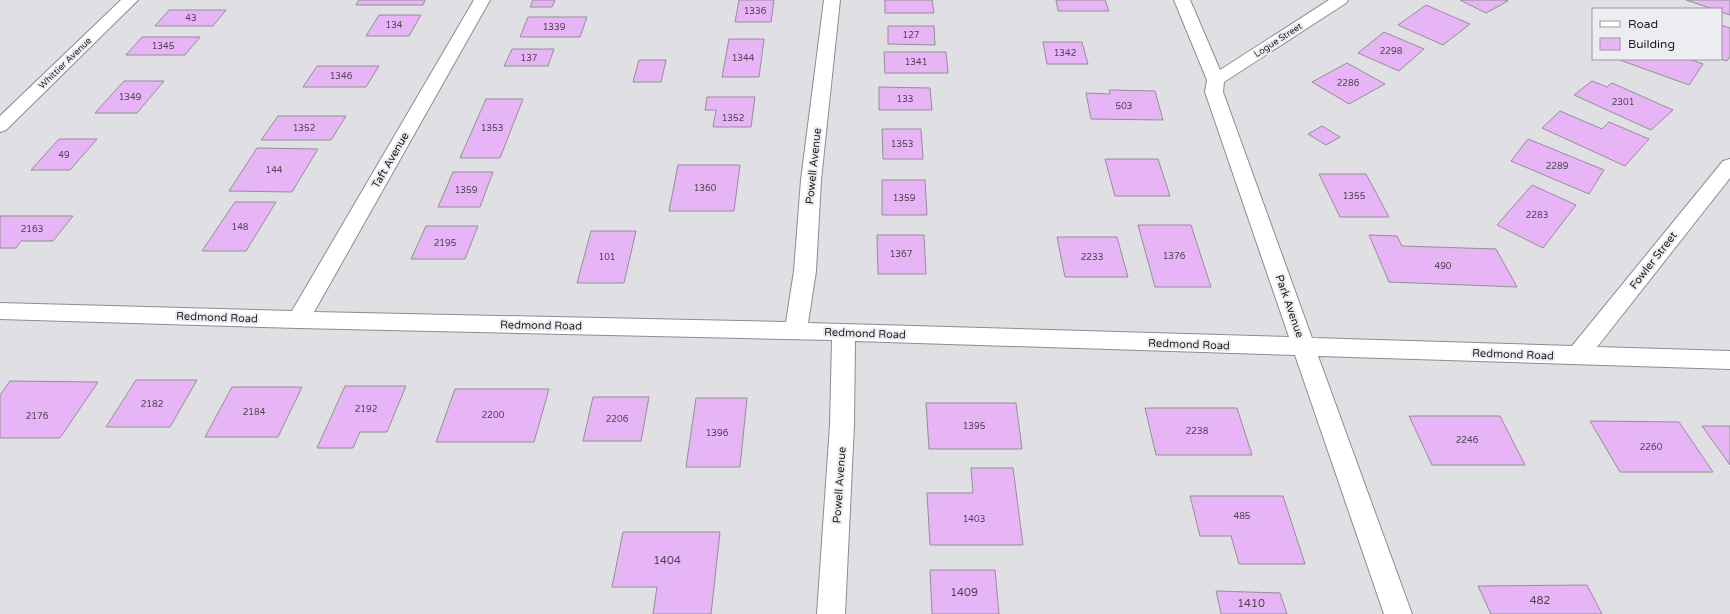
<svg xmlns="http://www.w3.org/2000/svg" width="1730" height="614" viewBox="0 0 1730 614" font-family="'Varela Round',sans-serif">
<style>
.building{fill:#e7b5f5;stroke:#939094}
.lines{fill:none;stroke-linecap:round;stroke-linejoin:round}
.street-casing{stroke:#8d8d91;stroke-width:2}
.street{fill:#fff;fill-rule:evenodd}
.labels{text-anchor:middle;stroke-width:4;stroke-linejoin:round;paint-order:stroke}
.number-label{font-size:9px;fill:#504454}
.far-street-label{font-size:9px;fill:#1e1e1f;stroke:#edecf1}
.street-label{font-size:11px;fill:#1e1e1f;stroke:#edecf1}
.near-number-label{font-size:11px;fill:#504454}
</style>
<rect width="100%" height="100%" fill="#e0dfe4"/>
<path class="building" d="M 359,0 L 425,0 L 423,5 L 356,5 Z
M 533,0 L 555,0 L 552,7 L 530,7 Z
M 739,0 L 774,0 L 771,22 L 735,22 Z
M 885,0 L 932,0 L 934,13 L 885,13 Z
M 1056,0 L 1105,0 L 1109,11 L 1058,11 Z
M 1460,0 L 1505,0 L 1508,1 L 1486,13 Z
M 1686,0 L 1730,0 L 1730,15 L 1721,12 L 1721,9 L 1713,9 Z
M 1426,5 L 1470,24 L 1443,45 L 1398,25 Z
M 169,10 L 226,10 L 213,26 L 155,26 Z
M 379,15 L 421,15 L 409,36 L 366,36 Z
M 528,17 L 587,17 L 580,37 L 520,37 Z
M 1721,25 L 1730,28 L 1730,56 L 1727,61 L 1721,59 Z
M 888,26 L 934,26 L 935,45 L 888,44 Z
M 1384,32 L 1424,49 L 1399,71 L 1358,53 Z
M 142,37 L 200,37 L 185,55 L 126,55 Z
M 729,39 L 764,39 L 759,77 L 722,77 Z
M 1043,42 L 1082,42 L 1088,64 L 1047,64 Z
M 512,49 L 554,49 L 548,66 L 504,66 Z
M 884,52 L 946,52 L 948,73 L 885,73 Z
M 1617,59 L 1689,59 L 1703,64 L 1689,85 Z
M 639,60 L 666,60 L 661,82 L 633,82 Z
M 1347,63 L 1385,84 L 1349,104 L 1312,82 Z
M 317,66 L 379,66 L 366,87 L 303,87 Z
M 124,81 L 164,81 L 137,113 L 95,113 Z
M 1592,81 L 1607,87 L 1612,83 L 1673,110 L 1651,130 L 1574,95 Z
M 879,87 L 930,88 L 932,110 L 879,110 Z
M 1109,90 L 1155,91 L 1163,120 L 1091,119 L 1086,93 L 1110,94 Z
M 707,97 L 755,97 L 751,127 L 713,127 L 716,110 L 705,110 Z
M 486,99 L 523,99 L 500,158 L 460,158 Z
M 1560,111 L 1602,129 L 1609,122 L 1649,139 L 1625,166 L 1542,128 Z
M 278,116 L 346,116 L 331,140 L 261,140 Z
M 1322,126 L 1340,137 L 1326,145 L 1308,134 Z
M 882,129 L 921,129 L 923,159 L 883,159 Z
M 59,139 L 97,139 L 70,170 L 31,170 Z
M 1528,139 L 1604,170 L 1589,194 L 1511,161 Z
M 257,148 L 318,149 L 292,192 L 229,191 Z
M 1105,159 L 1158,159 L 1170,196 L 1115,196 Z
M 678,165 L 740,165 L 734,211 L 669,211 Z
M 453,172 L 493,172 L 480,207 L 438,207 Z
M 1319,174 L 1366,174 L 1389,217 L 1340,217 Z
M 882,180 L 925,180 L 927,215 L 882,215 Z
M 1532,185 L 1576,205 L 1543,248 L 1497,225 Z
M 235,202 L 276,202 L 246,251 L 202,251 Z
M 0,216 L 73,216 L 53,241 L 21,241 L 16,248 L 0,248 Z
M 1138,225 L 1191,225 L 1211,287 L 1155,287 Z
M 426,226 L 478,226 L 465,259 L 411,259 Z
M 591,231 L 636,231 L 624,283 L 577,283 Z
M 877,235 L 924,235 L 926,274 L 878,274 Z
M 1369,235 L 1397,236 L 1402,246 L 1496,249 L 1517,287 L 1389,282 Z
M 1057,237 L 1117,237 L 1128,277 L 1065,277 Z
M 136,380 L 197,380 L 170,427 L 106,427 Z
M 10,381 L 98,382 L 60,438 L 0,438 L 0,395 Z
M 345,386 L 406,386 L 387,432 L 360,432 L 353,448 L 317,448 Z
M 232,387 L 302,387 L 278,437 L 205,437 Z
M 455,389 L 549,389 L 534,442 L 436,442 Z
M 593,397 L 649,397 L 641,441 L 583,441 Z
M 696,398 L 747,398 L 740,467 L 686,467 Z
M 926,403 L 1016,403 L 1022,449 L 929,449 Z
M 1145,408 L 1237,408 L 1252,455 L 1156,455 Z
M 1409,416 L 1500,416 L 1525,465 L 1432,465 Z
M 1590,421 L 1679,422 L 1713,472 L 1620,472 Z
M 1702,426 L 1730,426 L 1730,465 Z
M 971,468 L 1013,468 L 1023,545 L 930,545 L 927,493 L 973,493 Z
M 1190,496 L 1283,496 L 1305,564 L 1239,564 L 1231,536 L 1200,536 Z
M 623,532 L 720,532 L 711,614 L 653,614 L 657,587 L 612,587 Z
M 930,570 L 995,570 L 999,614 L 932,614 Z
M 1587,585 L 1602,614 L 1491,614 L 1478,586 Z
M 1216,591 L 1280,593 L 1287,614 L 1221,614 Z"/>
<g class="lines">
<defs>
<path id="street" d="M 121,0 L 138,0 L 6,130 L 0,132 L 0,116 Z
M 474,0 L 490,0 L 314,312 L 786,322 L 794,271 L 801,180 L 824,0 L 840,0 L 821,180 L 816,271 L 808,323 L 1289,337 L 1205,92 L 1207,80 L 1174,0 L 1190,0 L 1220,70 L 1329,0 L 1348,0 L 1346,3 L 1224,82 L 1223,92 L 1312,338 L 1572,346 L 1723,161 L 1730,159 L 1730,178 L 1597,347 L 1730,351 L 1730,369 L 1318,356 L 1412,614 L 1384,614 L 1295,355 L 855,341 L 854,425 L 845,614 L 817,614 L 830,425 L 832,340 L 298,328 L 0,319 L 0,303 L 292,311 Z"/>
</defs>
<use href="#street" class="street-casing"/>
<use href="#street" class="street"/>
</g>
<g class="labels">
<g class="number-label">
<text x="755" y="14">1336</text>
<text x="191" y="21">43</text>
<text x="394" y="28">134</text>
<text x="554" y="30">1339</text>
<text x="911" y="38">127</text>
<text x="163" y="49">1345</text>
<text x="1391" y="54">2298</text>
<text x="1065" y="56">1342</text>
<text x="529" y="61">137</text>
<text x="743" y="61">1344</text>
<text x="916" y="65">1341</text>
<text x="341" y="79">1346</text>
<text x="1348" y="86">2286</text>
<text x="130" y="100">1349</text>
<text x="905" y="102">133</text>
<text x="1623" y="105">2301</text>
<text x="1124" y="109">503</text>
<text x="733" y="121">1352</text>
<text x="304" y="131">1352</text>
<text x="492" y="131">1353</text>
<text x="902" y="147">1353</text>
<text x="64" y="158">49</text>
<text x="1557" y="169">2289</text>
<text x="274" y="173">144</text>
<text x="705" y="191">1360</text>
<text x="466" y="193">1359</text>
<text x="1354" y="199">1355</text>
<text x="904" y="201">1359</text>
<text x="1537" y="218">2283</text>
<text x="240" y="230">148</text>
<text x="32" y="232">2163</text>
<text x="445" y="246">2195</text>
<text x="901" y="257">1367</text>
<text x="1174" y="259">1376</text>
<text x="607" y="260">101</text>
<text x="1092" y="260">2233</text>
<text x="1443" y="269">490</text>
<text x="152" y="407">2182</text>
<text x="366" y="412">2192</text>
<text x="254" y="415">2184</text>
<text x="493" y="418">2200</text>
<text x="37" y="419">2176</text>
<text x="617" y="422">2206</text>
<text x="974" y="429">1395</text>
<text x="1197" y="434">2238</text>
<text x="717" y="436">1396</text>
<text x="1467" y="443">2246</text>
<text x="1651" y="450">2260</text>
<text x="1242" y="519">485</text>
<text x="974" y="522">1403</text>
</g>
<g class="far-street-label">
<text transform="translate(1278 40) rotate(-33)" y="3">Logue Street</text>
<text transform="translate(65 63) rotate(-44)" y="3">Whittier Avenue</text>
</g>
<g class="street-label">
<text transform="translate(390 160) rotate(-60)" y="4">Taft Avenue</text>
<text transform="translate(813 166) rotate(-84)" y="4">Powell Avenue</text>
<text transform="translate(1653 260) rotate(-52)" y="4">Fowler Street</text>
<text transform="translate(1290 306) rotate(71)" y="4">Park Avenue</text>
<text transform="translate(217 317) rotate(2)" y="4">Redmond Road</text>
<text transform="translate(541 325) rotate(1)" y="4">Redmond Road</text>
<text transform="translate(865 333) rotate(2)" y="4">Redmond Road</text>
<text transform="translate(1189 344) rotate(2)" y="4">Redmond Road</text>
<text transform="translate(1513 354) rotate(2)" y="4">Redmond Road</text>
<text transform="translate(839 485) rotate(-86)" y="4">Powell Avenue</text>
</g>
<g class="near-number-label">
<text x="667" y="564">1404</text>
<text x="964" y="596">1409</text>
<text x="1540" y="604">482</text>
<text x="1251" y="607">1410</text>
</g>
</g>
<rect x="1592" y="8" width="130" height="52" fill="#edecf1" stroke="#9a9a9d"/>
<rect x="1600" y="21" width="20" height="6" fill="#ffffff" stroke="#9a9a9d"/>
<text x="1628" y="28" font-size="12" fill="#1e1e1f">Road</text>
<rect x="1600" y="38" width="20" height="12" fill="#e7b5f5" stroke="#9a9a9d"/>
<text x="1628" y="48" font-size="12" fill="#1e1e1f">Building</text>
</svg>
